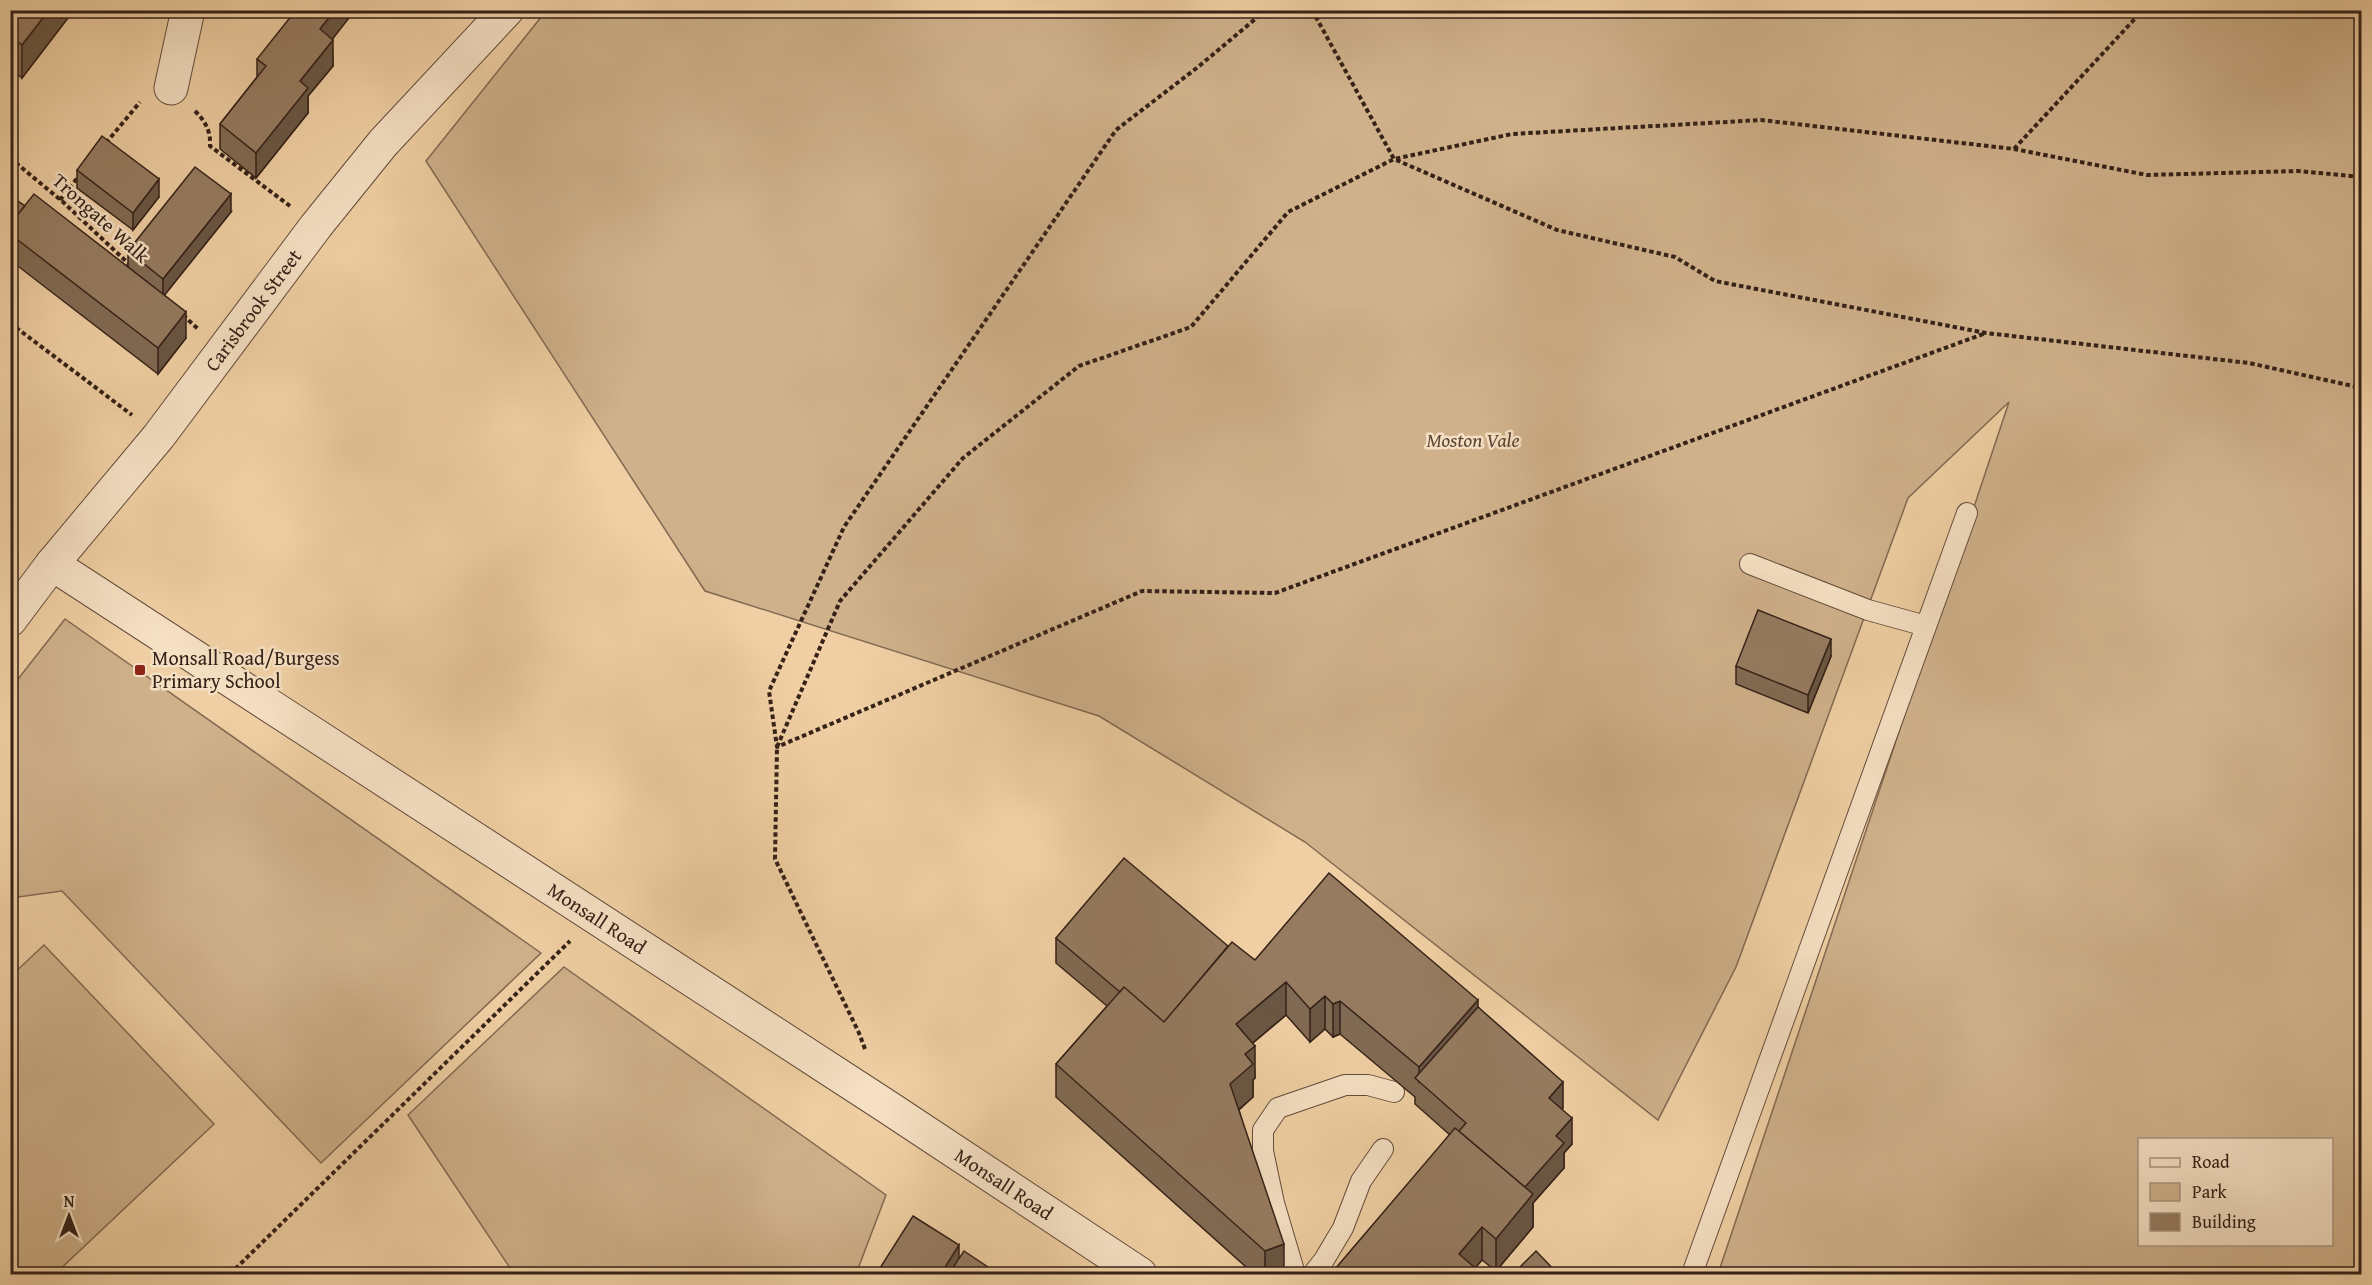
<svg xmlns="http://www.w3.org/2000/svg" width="2372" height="1285" viewBox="0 0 2372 1285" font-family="'Gentium Book Plus',serif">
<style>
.green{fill:#cfb18b;stroke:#826952;stroke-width:1.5;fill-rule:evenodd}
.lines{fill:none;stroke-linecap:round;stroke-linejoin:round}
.lane-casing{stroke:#644c3b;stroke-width:22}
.street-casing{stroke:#644c3b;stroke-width:35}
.path{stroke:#352118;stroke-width:4;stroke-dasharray:4.5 3;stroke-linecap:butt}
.lane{stroke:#f5e0c3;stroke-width:20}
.street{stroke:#f5e0c3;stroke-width:33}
.wall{fill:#816a53;stroke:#352118;stroke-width:1.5}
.shaded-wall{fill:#695643;stroke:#352118;stroke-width:1.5}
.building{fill:#967b60;stroke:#352118;stroke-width:1.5}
.poi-dot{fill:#8f2418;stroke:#f5e0c3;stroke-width:2}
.labels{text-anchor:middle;stroke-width:5;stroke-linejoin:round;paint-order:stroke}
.street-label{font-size:20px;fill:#352118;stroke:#f5e0c3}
.park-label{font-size:20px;font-style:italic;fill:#5c4535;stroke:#f5e0c3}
.poi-label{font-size:20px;fill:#352118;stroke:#f5e0c3;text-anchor:start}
</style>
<rect width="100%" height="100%" fill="#efcfa3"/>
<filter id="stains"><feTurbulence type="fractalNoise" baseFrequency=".00333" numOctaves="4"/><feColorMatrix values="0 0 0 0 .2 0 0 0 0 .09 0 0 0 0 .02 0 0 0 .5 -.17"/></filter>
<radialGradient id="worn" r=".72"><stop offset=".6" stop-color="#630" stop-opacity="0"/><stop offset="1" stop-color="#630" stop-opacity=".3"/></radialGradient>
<path class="green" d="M 546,11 L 2361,11 L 2361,1274 L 1718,1274 L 2009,402 L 1908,498 L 1736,967 L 1658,1120 L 1305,842 L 1099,716 L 705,591 L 426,161 ZM 2140,1140 L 2332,1140 L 2332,1244 L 2140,1244 Z
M 65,619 L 541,953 L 321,1163 L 62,891 L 11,898 L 11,688 Z
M 44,945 L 214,1124 L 55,1274 L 11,1274 L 11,976 Z
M 564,967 L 886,1195 L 856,1274 L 514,1274 L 408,1115 Z"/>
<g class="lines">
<defs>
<path id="lane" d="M 1750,564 L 1868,610 L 1926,626
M 1295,1274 L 1274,1203 L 1263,1151 L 1263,1130 L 1278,1108 L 1345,1085 L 1368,1085 L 1394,1092
M 1313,1274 L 1324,1260 L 1343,1228 L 1361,1181 L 1383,1149
M 1692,1274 L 1967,513"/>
<g id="street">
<path d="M 171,88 L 188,10"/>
<path id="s1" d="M 52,564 L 883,1104 L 1140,1274"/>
<path id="s2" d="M 10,620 L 52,564 L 159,436 L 316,226 L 383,143 L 507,10"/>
</g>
</defs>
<use href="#lane" class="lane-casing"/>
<use href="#street" class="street-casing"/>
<path class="path" d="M 1266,10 L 1198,67 L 1116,130 L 844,527 L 769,691 L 777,747 L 1142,591 L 1275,593 L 1986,333
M 1312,10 L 1394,159 L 1557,230 L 1675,257 L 1715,281 L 1986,333 L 2249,363 L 2362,388
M 195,111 C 205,121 211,131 210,146 L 290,206
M 106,143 L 140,102
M 2014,149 L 2143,10
M 10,158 L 63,202 L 130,265
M 60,200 L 79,176
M 183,315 L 198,329
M 10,323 L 132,415
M 865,1049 L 859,1033 L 775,859 L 777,747 L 840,601 L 963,458 L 1079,366 L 1191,327 L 1288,212 L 1394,159 L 1512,134 L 1761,120 L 2014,149 L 2147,175 L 2298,171 L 2362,177
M 230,1274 L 570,941"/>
<use href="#lane" class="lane"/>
<use href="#street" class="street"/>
</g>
<path class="wall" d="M 10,10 L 74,10 L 22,78 L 10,69 Z
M 355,10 L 332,39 L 333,66 L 308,96 L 308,113 L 256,178 L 220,149 L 220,124 L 257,77 L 257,59 Z
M 77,170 L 159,197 L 133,230 L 77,188 Z
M 10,196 L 25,206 L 128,267 L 128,251 L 231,212 L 164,295 L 186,338 L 158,374 L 10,260 Z
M 1831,656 L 1808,713 L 1736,684 L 1736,666 Z
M 1056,938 L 1228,946 L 1255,960 L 1478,1007 L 1563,1108 L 1562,1109 L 1572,1144 L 1564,1153 L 1564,1168 L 1533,1203 L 1533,1227 L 1496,1271 L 1482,1260 L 1475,1268 L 1481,1275 L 1330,1275 L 1450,1135 L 1415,1104 L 1415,1097 L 1340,1034 L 1333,1037 L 1325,1029 L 1310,1042 L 1286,1015 L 1253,1043 L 1255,1078 L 1253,1080 L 1253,1097 L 1239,1110 L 1284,1275 L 1255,1275 L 1056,1097 L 1056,1064 L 1107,1006 L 1056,963 Z
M 959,1259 L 1000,1275 L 880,1275 L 880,1268 Z"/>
<path class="shaded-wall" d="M 49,10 L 74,10 L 22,78 L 22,45 Z
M 335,10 L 355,10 L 320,55 L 320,29 Z
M 333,40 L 333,66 L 308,96 L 308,113 L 256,178 L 256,153 L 300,81 Z
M 159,179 L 159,197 L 133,230 L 133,213 Z
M 231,194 L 231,212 L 163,297 L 163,279 Z
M 186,312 L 186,338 L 158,374 L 158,348 Z
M 1831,639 L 1831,656 L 1808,713 L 1808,695 Z
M 1286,982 L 1286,1015 L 1236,1057 L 1236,1024 Z
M 1325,996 L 1325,1029 L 1310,1042 L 1310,1009 Z
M 1478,1000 L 1478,1033 L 1419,1082 L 1419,1067 Z
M 1340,1001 L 1340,1034 L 1333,1037 L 1333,1004 Z
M 1255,1046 L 1255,1078 L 1253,1080 L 1253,1097 L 1230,1117 L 1230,1084 L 1245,1054 Z
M 1563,1082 L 1563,1108 L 1549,1124 L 1549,1098 Z
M 1572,1118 L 1572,1144 L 1564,1153 L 1564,1168 L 1533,1203 L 1533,1227 L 1496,1271 L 1496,1239 L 1520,1192 L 1556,1136 Z
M 1482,1227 L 1482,1260 L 1469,1275 L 1459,1254 Z
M 1284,1244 L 1284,1275 L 1265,1275 L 1265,1251 Z
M 959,1245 L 959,1262 L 951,1275 L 940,1275 Z"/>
<path class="building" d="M 10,10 L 49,10 L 22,45 L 10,36 Z
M 296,10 L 335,10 L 320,29 L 333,40 L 300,81 L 308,88 L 256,153 L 220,124 L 266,66 L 257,59 Z
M 102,136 L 159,179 L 133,213 L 77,170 Z
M 195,167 L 231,194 L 163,279 L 128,251 Z
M 34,194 L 186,312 L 158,348 L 10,234 L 10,224 Z
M 10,196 L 25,206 L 10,224 Z
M 1758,610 L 1831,639 L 1808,695 L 1736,666 Z
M 1124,858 L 1228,946 L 1164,1022 L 1124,987 L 1120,992 L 1056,938 Z
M 1329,873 L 1478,1000 L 1419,1067 L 1340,1001 L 1333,1004 L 1325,996 L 1310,1009 L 1286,982 L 1236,1024 L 1255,1046 L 1245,1054 L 1253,1064 L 1230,1084 L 1284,1244 L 1265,1251 L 1056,1064 L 1124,987 L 1164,1022 L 1232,942 L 1255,960 Z
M 1478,1007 L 1563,1082 L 1549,1098 L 1572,1118 L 1556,1136 L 1564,1143 L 1525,1187 L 1459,1131 L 1466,1123 L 1415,1078 Z
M 1455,1128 L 1533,1194 L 1496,1239 L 1482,1227 L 1459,1254 L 1481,1273 L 1480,1275 L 1330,1275 Z
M 913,1216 L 959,1245 L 940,1275 L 891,1275 L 880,1268 Z
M 964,1251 L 1000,1275 L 948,1275 Z
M 1536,1251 L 1559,1275 L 1512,1275 Z"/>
<rect class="poi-dot" x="134" y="664" width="12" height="12" rx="3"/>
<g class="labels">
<g class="street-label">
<text transform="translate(101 218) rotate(42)" y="7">Trongate Walk</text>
<text dy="7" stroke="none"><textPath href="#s2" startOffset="394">Carisbrook Street</textPath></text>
<text dy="7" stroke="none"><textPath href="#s1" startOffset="650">Monsall Road</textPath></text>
<text dy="7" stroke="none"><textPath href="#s1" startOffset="1136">Monsall Road</textPath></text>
</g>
<g class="park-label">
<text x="1473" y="447">Moston Vale</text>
</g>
<g class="poi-label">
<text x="152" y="665">Monsall Road/Burgess<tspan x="152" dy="23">Primary School</tspan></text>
</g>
</g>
<rect width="2372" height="1285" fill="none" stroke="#efcfa3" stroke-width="36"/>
<rect x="12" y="12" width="2348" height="1261" fill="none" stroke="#352118" stroke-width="3"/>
<rect x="18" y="18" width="2336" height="1249" fill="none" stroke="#352118" stroke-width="1.5"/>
<rect x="2138" y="1138" width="195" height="108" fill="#f5e0c3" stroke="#a8947f" stroke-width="1.5"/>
<rect x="2150" y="1158" width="30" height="9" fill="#f5e0c3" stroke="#a8947f" stroke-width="1.5"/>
<text x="2192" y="1168" font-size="18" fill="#352118">Road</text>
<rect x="2150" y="1183" width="30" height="18" fill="#cfb18b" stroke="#a8947f" stroke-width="1.5"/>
<text x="2192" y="1198" font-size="18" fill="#352118">Park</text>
<rect x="2150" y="1213" width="30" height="18" fill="#967b60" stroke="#a8947f" stroke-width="1.5"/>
<text x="2192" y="1228" font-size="18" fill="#352118">Building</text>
<g transform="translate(69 1216)" stroke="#f5e0c3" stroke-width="4.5" paint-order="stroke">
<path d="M0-4.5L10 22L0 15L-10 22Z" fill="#352118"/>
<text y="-9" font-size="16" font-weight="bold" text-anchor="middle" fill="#352118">N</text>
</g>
<rect width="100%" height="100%" filter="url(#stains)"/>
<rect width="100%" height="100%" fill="url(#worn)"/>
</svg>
